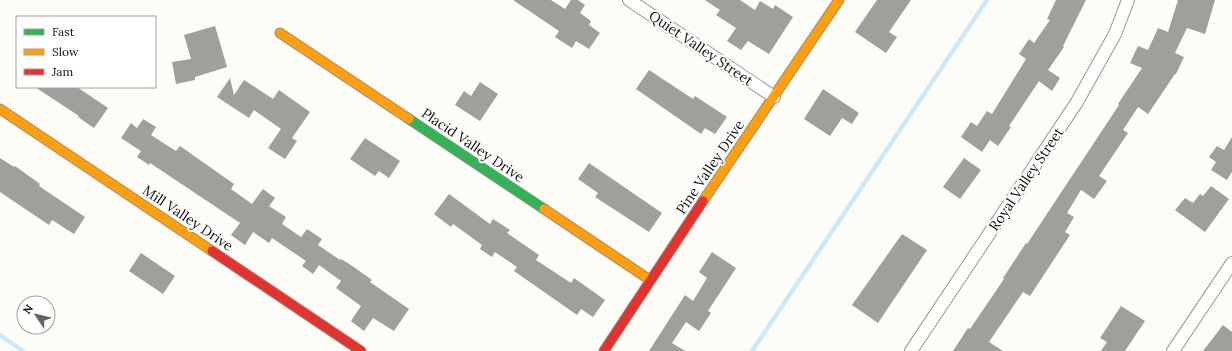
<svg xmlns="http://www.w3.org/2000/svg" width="1232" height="351" viewBox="0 0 1232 351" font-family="Lora,serif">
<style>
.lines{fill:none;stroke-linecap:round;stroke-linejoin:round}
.stream{stroke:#cde8f7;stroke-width:4.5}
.building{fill:#a19f9c}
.street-casing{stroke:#979795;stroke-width:14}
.fast-casing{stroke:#8e8d8b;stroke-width:11}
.slow-casing{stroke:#8e8d8b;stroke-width:11}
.jam-casing{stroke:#8e8d8b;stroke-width:11}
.street{stroke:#fffffe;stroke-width:12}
.fast{stroke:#30b455;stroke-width:9}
.slow{stroke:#ff9f0a;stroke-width:9}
.jam{stroke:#e5322d;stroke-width:9}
.labels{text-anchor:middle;stroke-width:4;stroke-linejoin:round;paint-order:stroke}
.street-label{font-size:14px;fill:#111;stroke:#fff}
</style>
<rect width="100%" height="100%" fill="#fdfcf7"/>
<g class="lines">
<path class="stream" d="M 0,335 L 23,351
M 752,351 L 987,0"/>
</g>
<path class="building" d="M 513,0 L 551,0 L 565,9 L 571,0 L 578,0 L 585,5 L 580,13 L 591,21 L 589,25 L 600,33 L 589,49 L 576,41 L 572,48 L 555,37 L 559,31 Z
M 705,0 L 740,0 L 755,10 L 760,1 L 773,9 L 775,5 L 793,17 L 769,54 L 748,41 L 741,50 L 727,41 L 736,28 L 716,15 L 720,10 Z
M 877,0 L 911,0 L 889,32 L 897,37 L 886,53 L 855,32 Z
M 1056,0 L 1086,0 L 1063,46 L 1064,47 L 1048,70 L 1060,78 L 1052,91 L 1039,81 L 1009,126 L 1011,127 L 998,146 L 990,140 L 982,152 L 961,137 L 971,122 L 977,126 L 987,111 L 992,114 L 1026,59 L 1019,54 L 1029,39 L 1034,43 L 1050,20 L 1047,19 Z
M 1178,0 L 1215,0 L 1205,34 L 1187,28 L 1175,53 L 1184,57 L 1176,74 L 1175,74 L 1148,114 L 1138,107 L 1123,130 L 1128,133 L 1099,176 L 1107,181 L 1094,199 L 1081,190 L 1067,213 L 1074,217 L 1065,232 L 1070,235 L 1030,296 L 1023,292 L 989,342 L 1003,351 L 953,351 L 968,328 L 970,329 L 1004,279 L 1003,278 L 1026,243 L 1027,244 L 1119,105 L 1118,104 L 1142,68 L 1130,63 L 1138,46 L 1148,50 L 1158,28 L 1168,32 Z
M 215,26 L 227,67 L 195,77 L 195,80 L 176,84 L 172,62 L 191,59 L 184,35 Z
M 649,70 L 693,99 L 695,96 L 727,117 L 715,134 L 705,128 L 701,134 L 636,89 Z
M 230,78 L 234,95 L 244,80 L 273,99 L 279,90 L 310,112 L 292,138 L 297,141 L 285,159 L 268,148 L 281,129 L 254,110 L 249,118 L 217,97 Z
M 480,82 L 498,94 L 480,121 L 455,105 L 464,91 L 471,96 Z
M 35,87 L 77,87 L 108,108 L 94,128 L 78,117 L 79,116 Z
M 823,89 L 859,113 L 852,124 L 842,118 L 830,136 L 804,119 Z
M 143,119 L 156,127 L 151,135 L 176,151 L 180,146 L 234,184 L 231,189 L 252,204 L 263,189 L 275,198 L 269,206 L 286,217 L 282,224 L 301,237 L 307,229 L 322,239 L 318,245 L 340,260 L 341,259 L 351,265 L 372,280 L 370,282 L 409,309 L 394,331 L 373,318 L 364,331 L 351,321 L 361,306 L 336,288 L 341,281 L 319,265 L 313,274 L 302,266 L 306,261 L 272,238 L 269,243 L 253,232 L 245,245 L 231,235 L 240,223 L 150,163 L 149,165 L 137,157 L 141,151 L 121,138 L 131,123 L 137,128 Z
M 1232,137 L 1232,172 L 1227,180 L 1211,170 L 1216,162 L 1209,157 L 1217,146 L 1224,150 Z
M 365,138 L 400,161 L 389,178 L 379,171 L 375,176 L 350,159 Z
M 0,158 L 14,167 L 15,166 L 40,184 L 39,186 L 85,217 L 74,234 L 52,220 L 49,225 L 0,192 Z
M 964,158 L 981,170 L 960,199 L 943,187 Z
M 589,163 L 662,213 L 649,232 L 595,197 L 598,193 L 578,179 Z
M 1211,186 L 1229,199 L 1205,232 L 1175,210 L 1185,198 L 1193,203 L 1200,194 L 1203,196 Z
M 449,194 L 490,224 L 493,219 L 510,230 L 507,233 L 539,255 L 536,260 L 571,283 L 574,278 L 605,300 L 593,317 L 581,309 L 577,315 L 514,271 L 517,267 L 495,252 L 492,257 L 480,249 L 482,245 L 453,224 L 451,227 L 434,214 Z
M 902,234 L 927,250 L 878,323 L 852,305 Z
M 712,252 L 736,268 L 708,311 L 711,313 L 699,331 L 686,322 L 672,343 L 685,351 L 649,351 L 685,295 L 693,301 L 707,278 L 699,272 Z
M 141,253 L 175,276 L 163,294 L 129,271 Z
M 1121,306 L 1145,321 L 1125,351 L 1101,351 L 1107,342 L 1100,338 Z
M 1223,325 L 1232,332 L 1232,351 L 1203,351 Z"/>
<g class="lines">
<defs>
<path id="street" d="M 629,0 L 774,97
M 911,351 L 1077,102 L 1115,34 L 1128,0
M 1173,351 L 1232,263"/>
<path id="fast" d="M 409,119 L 544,209"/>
<path id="slow" d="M 280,33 L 409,119
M 0,109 L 212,251
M 703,201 L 839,0
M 544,209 L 650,280"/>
<path id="jam" d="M 212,251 L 361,351
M 604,351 L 703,201"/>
</defs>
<use href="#street" class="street-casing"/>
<use href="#fast" class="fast-casing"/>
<use href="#slow" class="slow-casing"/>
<use href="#jam" class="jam-casing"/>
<use href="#street" class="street"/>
<use href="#fast" class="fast"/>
<use href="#slow" class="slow"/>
<use href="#jam" class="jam"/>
</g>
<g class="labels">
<g class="street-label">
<text transform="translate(701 48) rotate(34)" y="5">Quiet Valley Street</text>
<text transform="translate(473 145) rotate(34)" y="5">Placid Valley Drive</text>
<text transform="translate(710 167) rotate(-56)" y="5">Pine Valley Drive</text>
<text transform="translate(1026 179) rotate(-56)" y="5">Royal Valley Street</text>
<text transform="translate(188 218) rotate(34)" y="5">Mill Valley Drive</text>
</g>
</g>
<rect x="16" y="16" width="140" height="72" fill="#ffffff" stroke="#a0a0a0"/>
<rect x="24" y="29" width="20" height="6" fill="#30b455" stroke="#a0a0a0"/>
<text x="52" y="36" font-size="12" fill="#111111">Fast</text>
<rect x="24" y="49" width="20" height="6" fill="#ff9f0a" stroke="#a0a0a0"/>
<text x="52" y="56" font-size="12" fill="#111111">Slow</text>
<rect x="24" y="69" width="20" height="6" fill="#e5322d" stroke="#a0a0a0"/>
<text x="52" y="76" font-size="12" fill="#111111">Jam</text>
<g transform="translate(36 315) rotate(305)"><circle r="19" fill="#ffffff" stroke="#a0a0a0"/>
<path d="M0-3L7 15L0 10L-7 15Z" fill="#646362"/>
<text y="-6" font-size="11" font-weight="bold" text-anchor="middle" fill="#111111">N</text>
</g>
</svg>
